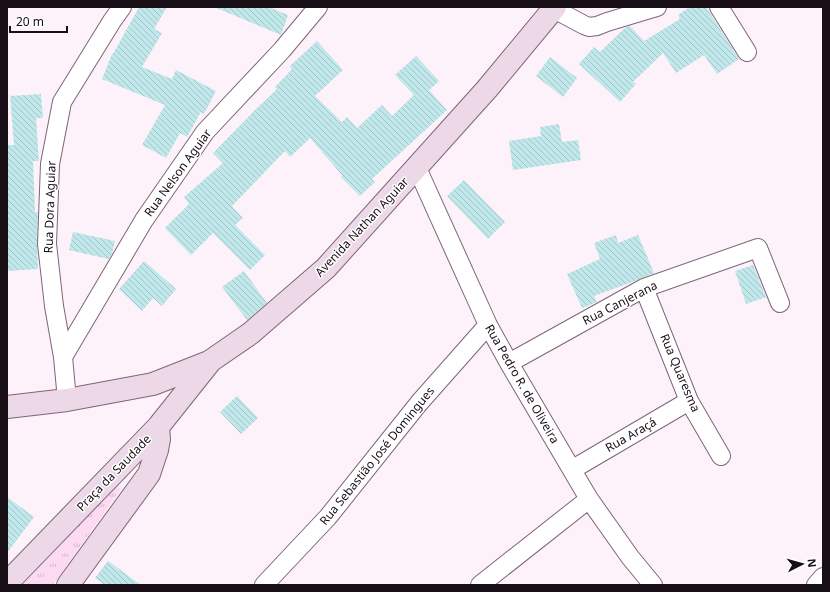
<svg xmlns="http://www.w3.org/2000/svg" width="830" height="592" viewBox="0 0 830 592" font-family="'Noto Sans',sans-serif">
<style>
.grass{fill:url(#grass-tufts)}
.building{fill:url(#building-back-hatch)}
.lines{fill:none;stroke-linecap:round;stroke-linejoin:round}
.minor-casing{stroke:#7e6578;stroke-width:20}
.secondary-casing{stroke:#7e6578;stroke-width:24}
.minor{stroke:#fff;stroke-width:18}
.secondary{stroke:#edd8e8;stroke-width:22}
.labels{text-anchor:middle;stroke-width:3;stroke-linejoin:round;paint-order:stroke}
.street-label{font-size:12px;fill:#180f16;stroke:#fff}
</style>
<defs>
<pattern id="grass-tufts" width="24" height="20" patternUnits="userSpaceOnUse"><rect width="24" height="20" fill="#fbdaf2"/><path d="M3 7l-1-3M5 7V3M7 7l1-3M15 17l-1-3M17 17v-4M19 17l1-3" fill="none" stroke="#d6bacf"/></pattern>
<pattern id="building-back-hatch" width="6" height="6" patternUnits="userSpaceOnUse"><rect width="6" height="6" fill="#c0e8ea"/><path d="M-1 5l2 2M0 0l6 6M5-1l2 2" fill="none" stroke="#a4c6c8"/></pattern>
</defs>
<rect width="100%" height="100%" fill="#fdf1fa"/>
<path class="grass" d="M 113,483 L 121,489 L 53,585 L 21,585 Z"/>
<path class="building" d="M 139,7 L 167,7 L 154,29 L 162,33 L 142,67 L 172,79 L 176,70 L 216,91 L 204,114 L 201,112 L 187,137 L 180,133 L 166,158 L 142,145 L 165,105 L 102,79 L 112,54 L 113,54 Z
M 214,7 L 268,7 L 288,15 L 281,35 Z
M 690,7 L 706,7 L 739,59 L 717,74 L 704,55 L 676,73 L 663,53 L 633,82 L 636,84 L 620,102 L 579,64 L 594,47 L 600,52 L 626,27 L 630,26 L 644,41 L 680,19 L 678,15 Z
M 317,41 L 343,70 L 315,96 L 342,122 L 347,117 L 357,128 L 382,105 L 392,116 L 414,95 L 395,75 L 416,56 L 439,81 L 429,90 L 447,110 L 372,179 L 375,182 L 360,196 L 341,177 L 342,175 L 310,138 L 290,157 L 285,151 L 232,206 L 243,218 L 235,225 L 265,255 L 250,270 L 213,233 L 191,255 L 165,228 L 189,204 L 184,197 L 223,163 L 213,153 L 254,111 L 277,89 L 275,87 L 292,69 L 290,66 Z
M 550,57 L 577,78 L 563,97 L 536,76 Z
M 41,94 L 43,118 L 36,118 L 39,161 L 33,161 L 35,212 L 38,212 L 37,244 L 38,269 L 7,271 L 7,145 L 14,145 L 10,96 Z
M 559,124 L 562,142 L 578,140 L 581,160 L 513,170 L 509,141 L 541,136 L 540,127 Z
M 464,180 L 505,222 L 488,239 L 447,196 Z
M 73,232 L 115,241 L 112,253 L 109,259 L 69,250 Z
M 616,235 L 618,243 L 638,235 L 654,273 L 632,282 L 594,296 L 597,302 L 582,308 L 567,274 L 600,259 L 594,243 Z
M 144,261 L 176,289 L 162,306 L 153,298 L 142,311 L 119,289 Z
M 753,265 L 766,297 L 746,304 L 735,271 Z
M 244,271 L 267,303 L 247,320 L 222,287 Z
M 237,396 L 258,418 L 241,434 L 220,412 Z
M 7,497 L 34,517 L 7,553 Z
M 108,561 L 141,585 L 105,585 L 95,578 Z"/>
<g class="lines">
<defs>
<path id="minor" d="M 719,7 L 747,52
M 554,9 L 584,25 L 589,27 L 597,26 L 607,22 L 657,7
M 417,168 L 488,325 L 509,363 L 589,499 L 630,557 L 653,585
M 644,288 L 689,401 L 721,456
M 63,357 L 144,220 L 205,132 L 282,50 L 318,7
M 509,363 L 644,288 L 758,248 L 780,303
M 67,400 L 63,357 L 54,306 L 47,244 L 50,164 L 62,102 L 112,21 L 122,7
M 573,469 L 689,401
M 264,585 L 328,517 L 419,403 L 488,325
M 480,585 L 589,499
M 816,585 L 823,577"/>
<path id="secondary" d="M 7,407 L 67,400 L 153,384 L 209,362 L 251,333 L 326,268 L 487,89 L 555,7
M 7,583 L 158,427 L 209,363
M 68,585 L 149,474 L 157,450 L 159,439 L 158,427"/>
</defs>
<use href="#minor" class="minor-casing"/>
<use href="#secondary" class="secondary-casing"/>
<use href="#minor" class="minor"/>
<use href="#secondary" class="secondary"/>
</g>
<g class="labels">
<g class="street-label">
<text transform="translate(178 173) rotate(-54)" y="4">Rua Nelson Aguiar</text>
<text transform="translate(50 207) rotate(-88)" y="4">Rua Dora Aguiar</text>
<text transform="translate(362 227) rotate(-47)" y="4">Avenida Nathan Aguiar</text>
<text transform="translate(620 303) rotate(-27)" y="4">Rua Canjerana</text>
<text transform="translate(680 373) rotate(67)" y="4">Rua Quaresma</text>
<text transform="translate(522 384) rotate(60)" y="4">Rua Pedro R. de Oliveira</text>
<text transform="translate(631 435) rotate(-30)" y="4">Rua Araçá</text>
<text transform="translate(377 456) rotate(-51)" y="4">Rua Sebastião José Domingues</text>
<text transform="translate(114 473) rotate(-46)" y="4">Praça da Saudade</text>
</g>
</g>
<rect width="830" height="592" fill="none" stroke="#180f16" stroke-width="16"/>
<g transform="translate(802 564) rotate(84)" stroke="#ffffff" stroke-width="3" paint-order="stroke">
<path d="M0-3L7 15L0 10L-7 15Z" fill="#180f16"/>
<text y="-6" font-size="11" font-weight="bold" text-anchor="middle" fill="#180f16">N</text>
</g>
<path d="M10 26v6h57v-6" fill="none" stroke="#180f16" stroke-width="2"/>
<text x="16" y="26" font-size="12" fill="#180f16" stroke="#ffffff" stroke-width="3" paint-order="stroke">20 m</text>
</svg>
